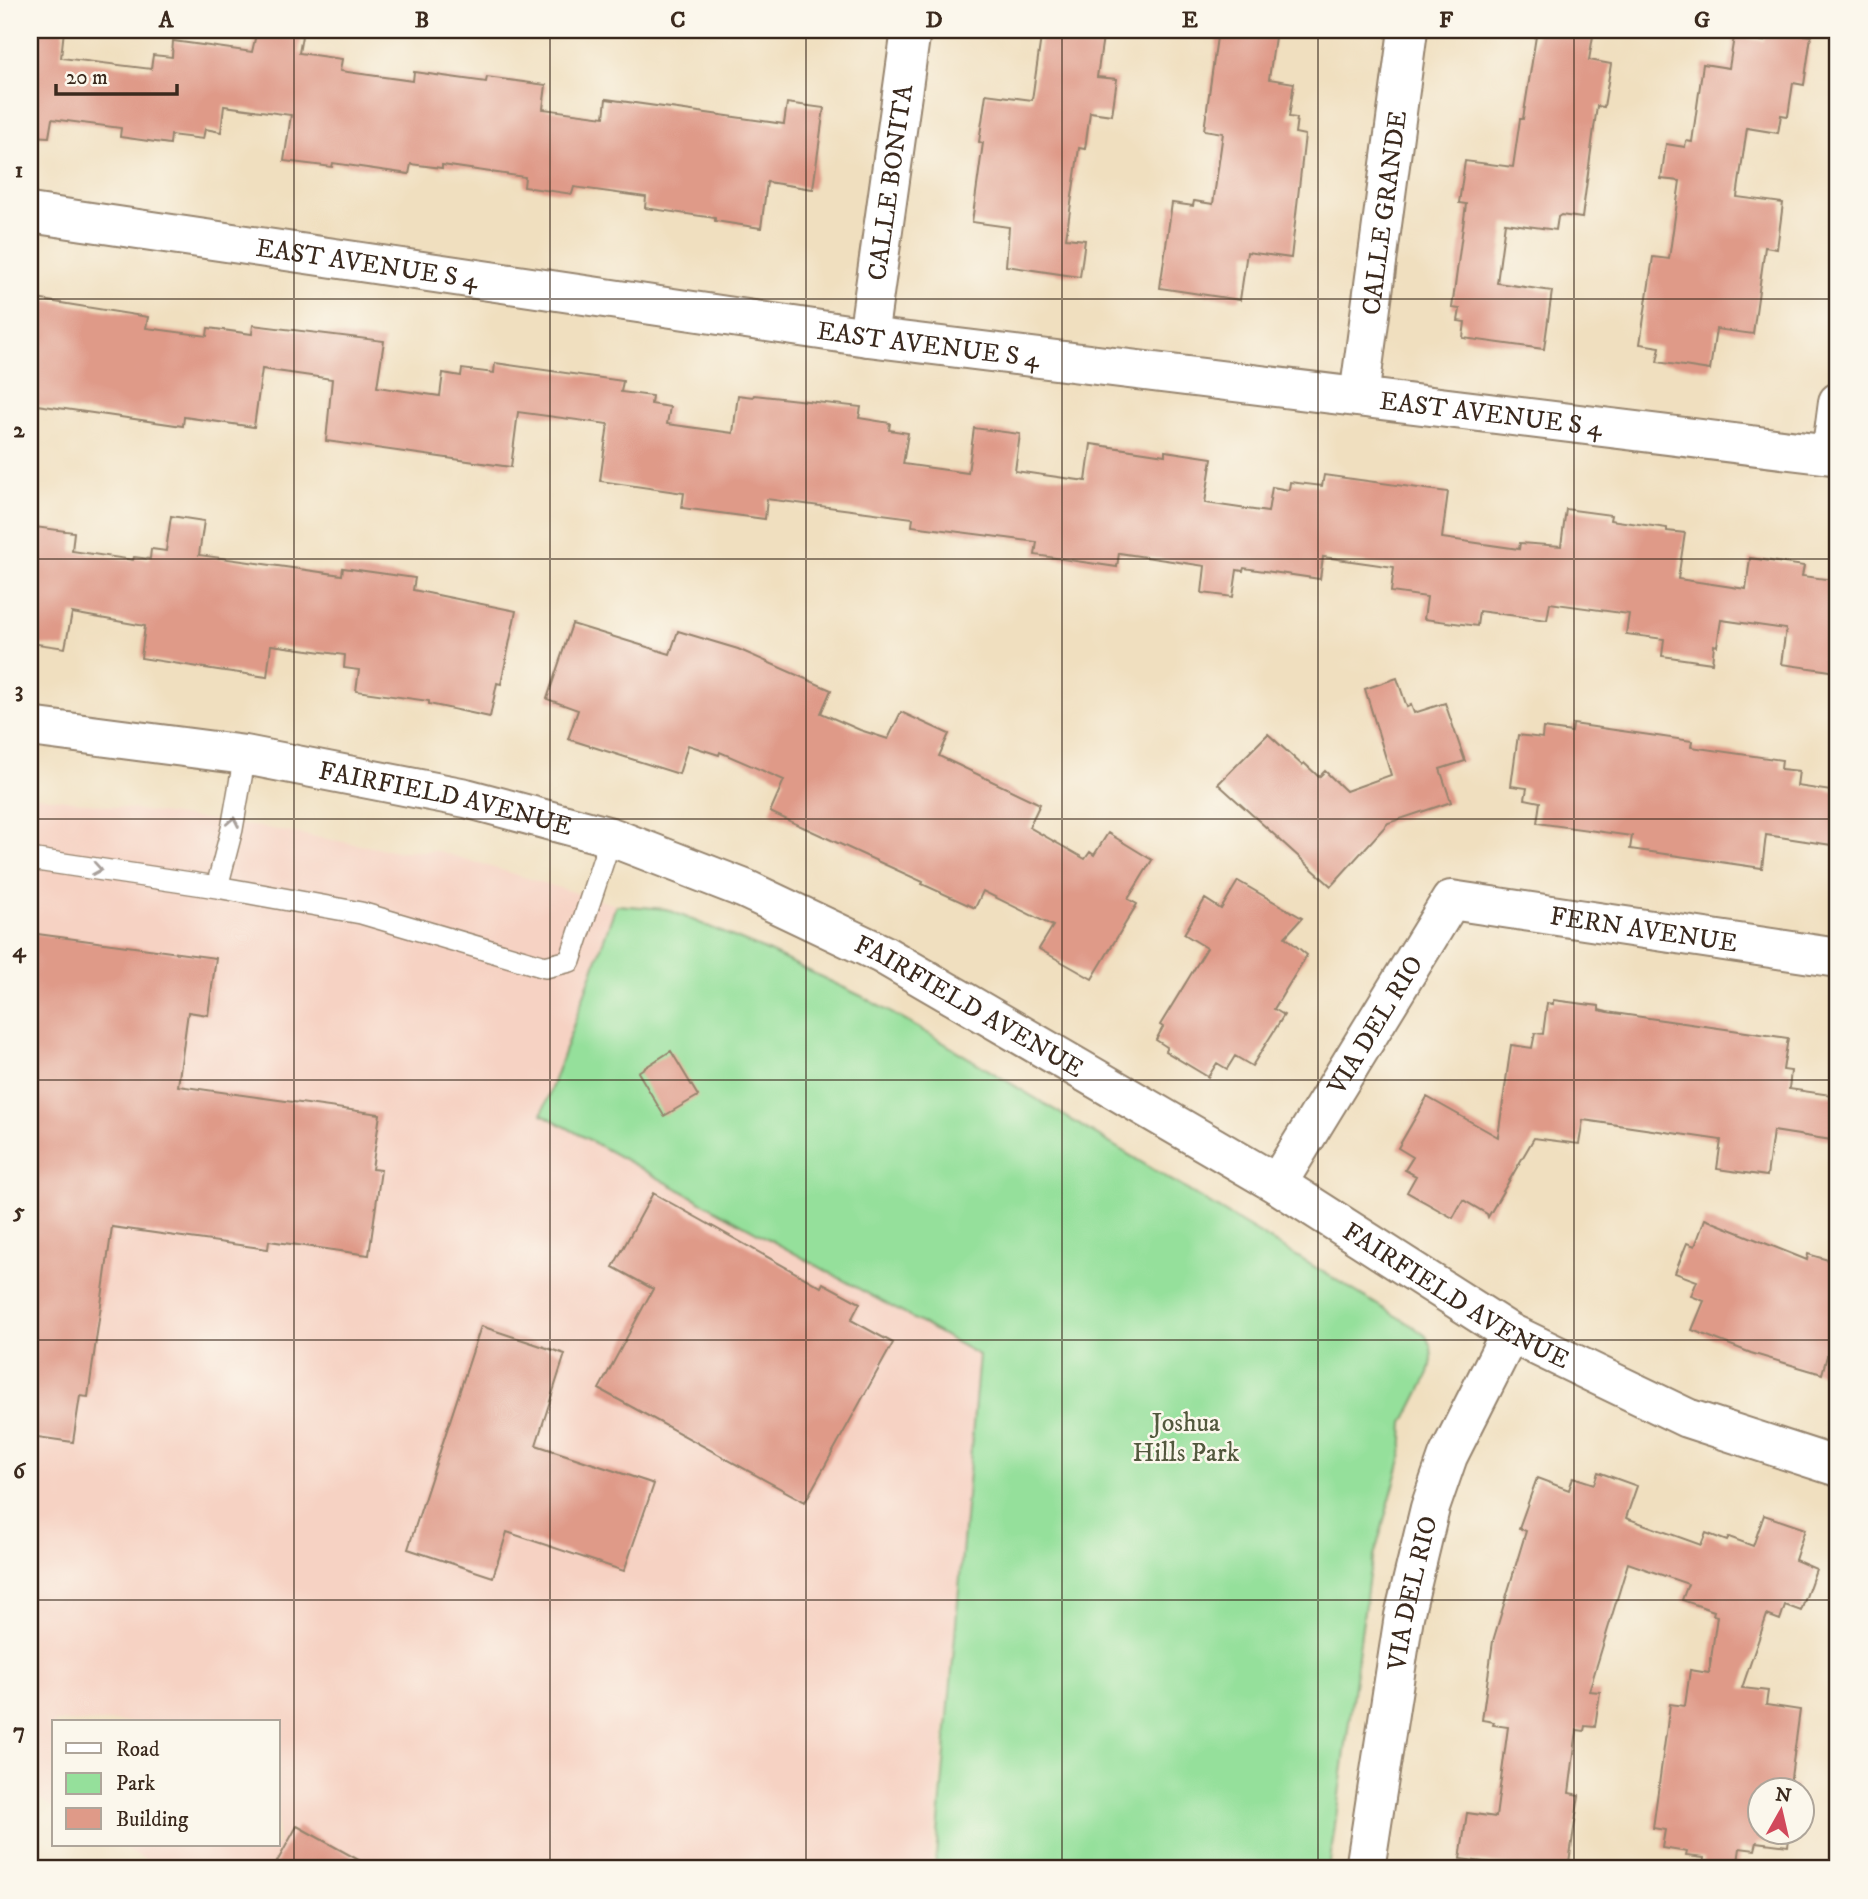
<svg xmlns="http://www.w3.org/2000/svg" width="1868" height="1899" viewBox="0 0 1868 1899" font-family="'IM FELL DW Pica',serif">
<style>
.built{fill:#f6d2c3}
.green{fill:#95e09b;stroke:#68855c;stroke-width:2}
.building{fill:#df9a88}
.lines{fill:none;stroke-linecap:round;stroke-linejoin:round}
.lane-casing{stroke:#96846e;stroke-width:24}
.street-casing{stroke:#96846e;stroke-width:42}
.lane{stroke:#fff;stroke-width:21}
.street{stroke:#fff;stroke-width:38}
.oneway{stroke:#a79f9a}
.grid{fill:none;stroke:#3b2a1e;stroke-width:2;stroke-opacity:0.55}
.labels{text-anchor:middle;stroke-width:5;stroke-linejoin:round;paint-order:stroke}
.street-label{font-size:26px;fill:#3b2a1e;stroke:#fbf7ec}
.park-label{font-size:26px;fill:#52583d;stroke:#fbf7ec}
.neatline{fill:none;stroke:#3b2a1e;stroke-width:2.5}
.grid-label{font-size:23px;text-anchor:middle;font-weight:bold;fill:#3b2a1e}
</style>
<rect width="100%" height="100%" fill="#fbf7ec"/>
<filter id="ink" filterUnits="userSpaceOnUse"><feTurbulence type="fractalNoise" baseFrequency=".0143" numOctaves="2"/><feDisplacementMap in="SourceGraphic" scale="14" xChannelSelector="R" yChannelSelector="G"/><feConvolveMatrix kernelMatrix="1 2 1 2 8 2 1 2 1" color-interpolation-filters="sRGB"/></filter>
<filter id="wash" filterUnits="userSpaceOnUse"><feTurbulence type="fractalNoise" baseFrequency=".00686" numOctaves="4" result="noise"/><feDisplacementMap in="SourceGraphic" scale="28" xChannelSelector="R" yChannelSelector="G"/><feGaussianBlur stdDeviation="1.57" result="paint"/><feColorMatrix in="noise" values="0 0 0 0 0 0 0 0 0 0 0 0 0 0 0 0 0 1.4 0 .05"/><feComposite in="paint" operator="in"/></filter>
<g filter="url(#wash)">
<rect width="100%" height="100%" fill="#f0dfbf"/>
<path class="built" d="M 30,795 L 266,828 L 394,851 L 438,851 L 616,905 L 542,1114 L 980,1355 L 931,1869 L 163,1869 L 119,1845 L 278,1845 L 278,1722 L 54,1722 L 54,1808 L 30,1794 Z"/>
<path class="green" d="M 616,905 L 666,909 L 765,950 L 861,996 L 929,1034 L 1414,1327 L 1426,1336 L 1431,1347 L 1432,1360 L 1429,1374 L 1404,1423 L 1402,1456 L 1369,1575 L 1329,1869 L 935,1869 L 979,1355 L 542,1114 Z"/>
<g id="blocks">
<path class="building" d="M 30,30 L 64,30 L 61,58 L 151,69 L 153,55 L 172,57 L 173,41 L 252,52 L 257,30 L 302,36 L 299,53 L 342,59 L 340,71 L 413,81 L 414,72 L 486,82 L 487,77 L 546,85 L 543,109 L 604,117 L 606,99 L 784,124 L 787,103 L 824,108 L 813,189 L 767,182 L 761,228 L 715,221 L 715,218 L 645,208 L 646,197 L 574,187 L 572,194 L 524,187 L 525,177 L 442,165 L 442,168 L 411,164 L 409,174 L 333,163 L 332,167 L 284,161 L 291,115 L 224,106 L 221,132 L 205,129 L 203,139 L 171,135 L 170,144 L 120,137 L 121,128 L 52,119 L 49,137 L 30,136 Z
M 1042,30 L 1104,30 L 1097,77 L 1117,79 L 1112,115 L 1090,112 L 1085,149 L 1079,148 L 1066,238 L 1085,240 L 1080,277 L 1006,266 L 1009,227 L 972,222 L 983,143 L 979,142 L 986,94 L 1032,100 Z
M 1218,30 L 1276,30 L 1269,79 L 1294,83 L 1289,117 L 1297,118 L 1295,133 L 1305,135 L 1291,258 L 1247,252 L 1240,300 L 1160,288 L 1172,203 L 1193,206 L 1194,201 L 1213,204 L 1223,133 L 1204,130 Z
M 1537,30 L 1594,30 L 1589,60 L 1611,64 L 1604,107 L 1597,106 L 1582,218 L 1561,215 L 1558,217 L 1556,230 L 1505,223 L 1497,283 L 1552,291 L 1544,349 L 1463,338 L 1465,322 L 1458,321 L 1460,309 L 1452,308 L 1466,204 L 1459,203 L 1465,161 L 1513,167 L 1520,119 L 1523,119 Z
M 1765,30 L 1811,36 L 1804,85 L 1793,83 L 1788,116 L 1781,115 L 1778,133 L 1747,128 L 1737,197 L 1783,203 L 1777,249 L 1765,247 L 1753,334 L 1716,329 L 1710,370 L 1657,362 L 1660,347 L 1640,344 L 1653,257 L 1669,259 L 1680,181 L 1661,179 L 1666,144 L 1685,147 L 1686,141 L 1692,142 L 1703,64 L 1729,68 L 1734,37 L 1764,41 Z
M 30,298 L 148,317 L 146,328 L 207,336 L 208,328 L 252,334 L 253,325 L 384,341 L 377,387 L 440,396 L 443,373 L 461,376 L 462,369 L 494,373 L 495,363 L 623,381 L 621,392 L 652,396 L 651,404 L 670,407 L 667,424 L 733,433 L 738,395 L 753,397 L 754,395 L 861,407 L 859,418 L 890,423 L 889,430 L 908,433 L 903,464 L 968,473 L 974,428 L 1020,434 L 1015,471 L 1086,481 L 1091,444 L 1165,455 L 1165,451 L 1212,458 L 1205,503 L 1268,512 L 1272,487 L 1289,490 L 1290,482 L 1322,486 L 1324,475 L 1448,492 L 1442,538 L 1519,549 L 1520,543 L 1561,546 L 1566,509 L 1611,515 L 1610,520 L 1667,528 L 1667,531 L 1685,533 L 1678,579 L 1746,589 L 1750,558 L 1804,566 L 1802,576 L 1834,580 L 1833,588 L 1838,589 L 1838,672 L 1781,664 L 1786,629 L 1721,620 L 1717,646 L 1714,645 L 1712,663 L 1662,656 L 1664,639 L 1626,634 L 1629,614 L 1550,603 L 1547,620 L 1479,611 L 1477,626 L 1424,619 L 1427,597 L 1391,592 L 1394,567 L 1323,557 L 1320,579 L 1244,568 L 1243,571 L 1237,570 L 1233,597 L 1202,593 L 1205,566 L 1119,553 L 1117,567 L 1035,555 L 1037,542 L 912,526 L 913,518 L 767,499 L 765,519 L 682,508 L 684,493 L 600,481 L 608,424 L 518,412 L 511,467 L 326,441 L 332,379 L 262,369 L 254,427 L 184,417 L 183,426 L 30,404 Z
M 171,516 L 204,521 L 199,555 L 342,575 L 343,568 L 415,578 L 413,590 L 516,611 L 501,684 L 497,683 L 490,717 L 429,704 L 429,701 L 356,691 L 359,670 L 344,668 L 345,655 L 271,645 L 267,677 L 218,670 L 141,658 L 145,626 L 72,613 L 65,648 L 30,643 L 30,563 L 35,527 L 74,532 L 72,551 L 133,560 L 134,557 L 150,559 L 151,549 L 166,551 Z
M 572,624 L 670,654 L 678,631 L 738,649 L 831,690 L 821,713 L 860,730 L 888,739 L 901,712 L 949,734 L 939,756 L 1040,804 L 1029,827 L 1085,859 L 1090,852 L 1094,855 L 1108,833 L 1152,860 L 1128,899 L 1137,904 L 1092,979 L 1039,949 L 1053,926 L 983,891 L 975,908 L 922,884 L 923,882 L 770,812 L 784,780 L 720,752 L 719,755 L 688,745 L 679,774 L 568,739 L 578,710 L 547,699 Z
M 1397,678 L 1407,707 L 1411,705 L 1414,713 L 1445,703 L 1465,761 L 1440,769 L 1451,802 L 1388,823 L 1331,886 L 1218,784 L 1268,734 L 1302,765 L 1304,763 L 1319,777 L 1325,771 L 1346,791 L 1391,775 L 1365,689 Z
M 1573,724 L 1692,741 L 1691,747 L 1782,760 L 1781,769 L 1799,771 L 1797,786 L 1838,792 L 1838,846 L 1766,835 L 1762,868 L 1630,849 L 1632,836 L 1537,823 L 1540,802 L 1525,799 L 1527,788 L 1511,786 L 1518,735 L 1542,738 L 1543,728 L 1572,732 Z
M 1238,881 L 1302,918 L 1285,937 L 1307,955 L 1274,1009 L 1284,1015 L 1252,1066 L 1235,1056 L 1227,1069 L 1217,1063 L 1208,1077 L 1165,1051 L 1167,1047 L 1156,1040 L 1163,1027 L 1160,1025 L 1207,948 L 1184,934 L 1205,899 L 1221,909 Z
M 30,933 L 216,958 L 208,1015 L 188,1012 L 178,1086 L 380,1114 L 372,1169 L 381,1170 L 369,1255 L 269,1241 L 268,1249 L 112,1227 L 88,1397 L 80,1396 L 73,1442 L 30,1436 Z
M 1553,1000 L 1599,1006 L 1599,1010 L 1607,1012 L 1788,1038 L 1783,1070 L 1791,1071 L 1789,1089 L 1838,1096 L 1838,1141 L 1773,1131 L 1767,1176 L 1717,1169 L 1721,1140 L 1583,1120 L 1579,1144 L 1534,1138 L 1488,1217 L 1487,1214 L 1463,1200 L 1453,1218 L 1407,1192 L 1416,1176 L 1405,1170 L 1413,1157 L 1398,1148 L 1427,1097 L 1498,1137 L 1511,1045 L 1532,1048 L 1535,1033 L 1543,1034 L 1547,1003 L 1553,1004 Z
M 671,1051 L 698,1096 L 664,1116 L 638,1072 Z
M 653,1193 L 821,1287 L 823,1283 L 860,1303 L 851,1320 L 893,1343 L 805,1502 L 599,1389 L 653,1289 L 613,1267 Z
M 1705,1219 L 1807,1260 L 1808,1254 L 1838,1263 L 1838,1348 L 1830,1345 L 1822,1374 L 1751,1353 L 1692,1330 L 1704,1301 L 1691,1296 L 1697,1281 L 1675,1273 L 1687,1243 L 1695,1246 Z
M 481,1326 L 565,1354 L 536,1445 L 654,1484 L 624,1571 L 507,1532 L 493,1577 L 408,1549 Z
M 1598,1472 L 1637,1486 L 1626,1518 L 1701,1545 L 1706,1533 L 1727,1541 L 1729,1537 L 1753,1546 L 1764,1515 L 1805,1529 L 1795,1560 L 1816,1569 L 1801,1611 L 1785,1605 L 1780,1620 L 1767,1615 L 1742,1688 L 1768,1691 L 1766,1705 L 1800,1710 L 1790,1785 L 1796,1786 L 1796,1790 L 1760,1790 L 1760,1832 L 1790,1832 L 1788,1846 L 1757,1842 L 1755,1850 L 1740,1848 L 1737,1869 L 1703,1866 L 1704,1858 L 1686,1856 L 1687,1852 L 1662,1848 L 1665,1830 L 1653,1828 L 1670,1704 L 1685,1706 L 1690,1670 L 1709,1673 L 1717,1616 L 1713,1615 L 1714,1611 L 1682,1600 L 1688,1584 L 1628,1563 L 1589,1691 L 1600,1692 L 1595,1727 L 1585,1726 L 1584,1731 L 1577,1730 L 1569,1793 L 1579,1795 L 1568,1869 L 1537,1869 L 1460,1859 L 1467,1813 L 1496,1817 L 1508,1727 L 1493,1725 L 1494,1722 L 1482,1720 L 1493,1641 L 1526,1531 L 1519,1528 L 1537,1478 L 1569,1490 L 1573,1477 L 1594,1484 Z
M 297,1826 L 375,1869 L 273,1869 Z"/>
</g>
</g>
<g filter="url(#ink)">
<use href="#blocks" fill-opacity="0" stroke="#96846e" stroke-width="2"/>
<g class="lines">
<defs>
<path id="lane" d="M 30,859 L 217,887 L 361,913 L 545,967 L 570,961 L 611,837
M 217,887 L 232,829 L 245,755"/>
<g id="street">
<path id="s1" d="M 30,213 L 868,337 L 1831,455 L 1838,402"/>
<path id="s2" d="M 868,337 L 911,30"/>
<path id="s3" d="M 1359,397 L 1408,30"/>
<path id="s4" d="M 30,727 L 245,755 L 466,798 L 611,837 L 745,889 L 882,954 L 1277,1184 L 1510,1333 L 1687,1418 L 1838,1467"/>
<path id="s5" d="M 1277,1184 L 1451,900 L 1838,958"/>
<path id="s6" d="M 1365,1869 L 1404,1616 L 1430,1508 L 1448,1456 L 1510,1333"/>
</g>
</defs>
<use href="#lane" class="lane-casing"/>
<use href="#street" class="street-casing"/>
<use href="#lane" class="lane"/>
<use href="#street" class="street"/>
</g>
<defs><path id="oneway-chevron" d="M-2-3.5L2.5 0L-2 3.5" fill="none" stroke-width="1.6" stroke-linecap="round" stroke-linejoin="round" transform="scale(1.75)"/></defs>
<g class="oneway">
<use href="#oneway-chevron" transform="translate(233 822) rotate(-79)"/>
<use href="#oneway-chevron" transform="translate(97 869) rotate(9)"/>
</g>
</g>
<path class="grid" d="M 294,30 L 294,1869M 550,30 L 550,1869M 806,30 L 806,1869M 1062,30 L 1062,1869M 1318,30 L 1318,1869M 1574,30 L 1574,1869M 30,299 L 1838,299M 30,559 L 1838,559M 30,819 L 1838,819M 30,1080 L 1838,1080M 30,1340 L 1838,1340M 30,1600 L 1838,1600"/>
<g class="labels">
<g class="street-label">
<text dy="9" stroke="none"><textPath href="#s2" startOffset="156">CALLE BONITA</textPath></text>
<text dy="9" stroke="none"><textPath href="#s3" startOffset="186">CALLE GRANDE</textPath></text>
<text dy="9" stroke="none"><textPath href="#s1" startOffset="341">EAST AVENUE S 4</textPath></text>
<text dy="9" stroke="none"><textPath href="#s1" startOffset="908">EAST AVENUE S 4</textPath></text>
<text dy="9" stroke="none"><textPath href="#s1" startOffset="1475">EAST AVENUE S 4</textPath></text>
<text dy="9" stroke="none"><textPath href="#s4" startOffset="422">FAIRFIELD AVENUE</textPath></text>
<text dy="9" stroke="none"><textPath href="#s5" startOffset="528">FERN AVENUE</textPath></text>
<text dy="9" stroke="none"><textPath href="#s4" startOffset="989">FAIRFIELD AVENUE</textPath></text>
<text dy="9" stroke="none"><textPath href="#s5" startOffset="187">VIA DEL RIO</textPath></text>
<text dy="9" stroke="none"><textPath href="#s4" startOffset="1556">FAIRFIELD AVENUE</textPath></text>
<text dy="9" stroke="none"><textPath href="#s6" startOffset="280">VIA DEL RIO</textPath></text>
</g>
<g class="park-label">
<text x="1186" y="1431">Joshua<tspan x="1186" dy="30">Hills Park</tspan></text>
</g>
</g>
<rect width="1868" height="1899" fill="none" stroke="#fbf7ec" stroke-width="77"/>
<rect x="52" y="1720" width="228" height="126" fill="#fbf7ec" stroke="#aea59a" stroke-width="2"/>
<rect x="66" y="1743" width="35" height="10" fill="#ffffff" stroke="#aea59a" stroke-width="2"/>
<text x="116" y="1756" font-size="21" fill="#3b2a1e">Road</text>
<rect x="66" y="1773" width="35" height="21" fill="#95e09b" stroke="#aea59a" stroke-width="2"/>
<text x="116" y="1790" font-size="21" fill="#3b2a1e">Park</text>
<rect x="66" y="1808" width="35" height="21" fill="#df9a88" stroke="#aea59a" stroke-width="2"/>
<text x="116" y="1826" font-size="21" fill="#3b2a1e">Building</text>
<g transform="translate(1781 1811) rotate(8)"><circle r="33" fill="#fbf7ec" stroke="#aea59a" stroke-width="2"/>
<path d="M0-5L12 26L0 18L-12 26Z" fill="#d1495b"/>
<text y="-10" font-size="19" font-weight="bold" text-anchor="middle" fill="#3b2a1e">N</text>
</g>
<path d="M56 84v10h121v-10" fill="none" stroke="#3b2a1e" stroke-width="3.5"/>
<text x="66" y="84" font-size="21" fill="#3b2a1e" stroke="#fbf7ec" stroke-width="5" paint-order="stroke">20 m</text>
<rect x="38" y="38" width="1791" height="1822" class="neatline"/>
<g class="grid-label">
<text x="166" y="27">A</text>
<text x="422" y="27">B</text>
<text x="678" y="27">C</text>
<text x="934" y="27">D</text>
<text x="1190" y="27">E</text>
<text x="1446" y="27">F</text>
<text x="1702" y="27">G</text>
<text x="19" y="177">1</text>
<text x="19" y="437">2</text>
<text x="19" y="697">3</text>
<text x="19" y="957">4</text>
<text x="19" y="1218">5</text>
<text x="19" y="1478">6</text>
<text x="19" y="1738">7</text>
</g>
</svg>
